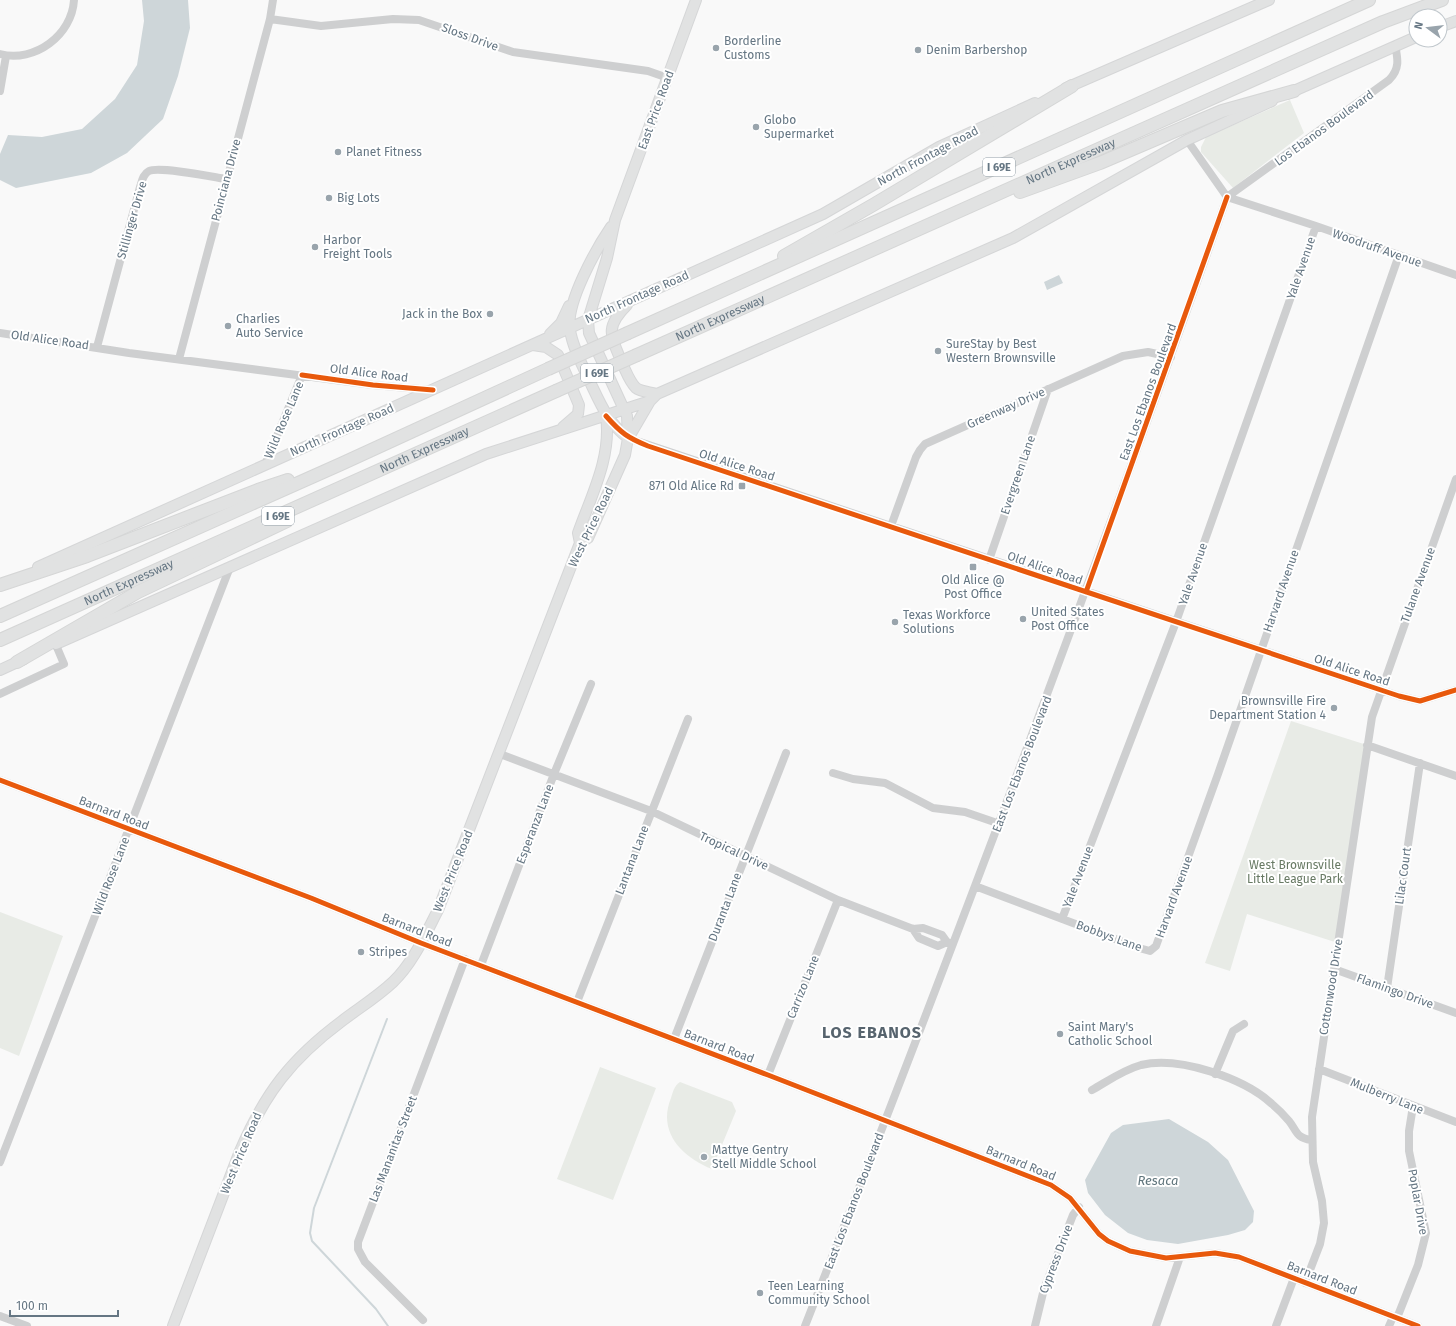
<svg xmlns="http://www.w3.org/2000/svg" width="1456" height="1326" viewBox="0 0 1456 1326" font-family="'Fira Sans',sans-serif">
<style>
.green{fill:#e8ebe6}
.water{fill:#ced6d9}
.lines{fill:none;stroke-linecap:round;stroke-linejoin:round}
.stream{stroke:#ced6d9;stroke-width:2}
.major-casing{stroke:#d5d6d7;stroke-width:12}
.highway-casing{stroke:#d5d6d6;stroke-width:14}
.minor{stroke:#cecfd0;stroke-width:8}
.major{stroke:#e1e2e2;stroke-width:10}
.highway{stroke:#e1e2e2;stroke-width:12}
.highway-bridge-casing{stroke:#d5d6d6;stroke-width:14;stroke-linecap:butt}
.highway-bridge{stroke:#e1e2e2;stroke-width:12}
.cycleway-casing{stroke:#fff;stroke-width:8}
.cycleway{stroke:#e8590c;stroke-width:5}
.poi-dot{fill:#99a4ac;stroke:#fff;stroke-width:1.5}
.labels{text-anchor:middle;stroke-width:4;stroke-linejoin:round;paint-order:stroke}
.shield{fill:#fff;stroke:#939fa8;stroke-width:1}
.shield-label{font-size:11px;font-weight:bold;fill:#657683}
.street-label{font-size:12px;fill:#657683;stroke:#fff}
.poi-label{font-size:12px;fill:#657683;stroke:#fff;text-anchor:start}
.park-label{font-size:12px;fill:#687a64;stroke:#fff}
.water-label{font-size:13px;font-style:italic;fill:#60757c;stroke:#fff}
.district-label{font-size:16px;font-weight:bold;letter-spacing:1px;fill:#57646e;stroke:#fff}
</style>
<rect width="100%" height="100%" fill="#f9f9f9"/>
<path class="green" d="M 1290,100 L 1304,133 L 1233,188 L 1201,152 L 1201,147 L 1206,137 Z
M 1291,721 L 1367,745 L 1338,943 L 1247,914 L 1230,971 L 1205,963 Z
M 0,912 L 63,936 L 19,1056 L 0,1048 Z
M 600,1067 L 656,1088 L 613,1200 L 557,1179 Z
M 680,1082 L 732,1102 L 736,1111 L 712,1169 C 682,1157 657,1132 671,1098 C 673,1092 674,1086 680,1082 Z"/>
<path class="water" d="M 142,0 L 188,0 L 190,28 L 178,76 L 163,119 L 127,153 L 91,173 L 16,188 L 0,180 L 0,154 L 8,135 L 42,137 L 82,129 L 115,99 L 137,65 L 144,21 Z
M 1059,275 L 1063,283 L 1047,290 L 1044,282 Z
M 1169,1119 L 1208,1142 L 1228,1160 L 1254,1211 L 1253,1222 L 1245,1230 L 1228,1235 L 1178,1244 L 1147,1240 L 1128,1233 L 1105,1215 L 1088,1193 L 1085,1180 L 1111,1133 L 1123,1125 Z"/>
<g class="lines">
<path class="stream" d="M 387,1019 L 314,1208 L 310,1233 L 312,1241 L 376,1309 L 388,1326"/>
<defs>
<path id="major" d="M 1440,27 L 1456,21
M 1066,88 L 1269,0
M 1287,94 L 1416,37
M 611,227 C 596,249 565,304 570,330 C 573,349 583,366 591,384 C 601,405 609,424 628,438
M 627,305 C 604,328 611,336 622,363 C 626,371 629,381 636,388 C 641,392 651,392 657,394
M 550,334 L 561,323 L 569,306
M 533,345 L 546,347 L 558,355 L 579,405 L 578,414 L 563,427
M 629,437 L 650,401
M 580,543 L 578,533 C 591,496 612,457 606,416
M 38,567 L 823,214 L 939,147 L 1035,103
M 56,644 L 459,466 L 486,454 L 650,401 L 657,394 L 1013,238 L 1187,140 L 1272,101
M 0,670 L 24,659
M 173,1326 L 240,1151 C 265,1093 291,1059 342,1021 C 359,1008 377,997 393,982 C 413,963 425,935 438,910 L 580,543 L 588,538 L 625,455 L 628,438 L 627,416 L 589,333 L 588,320 L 607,258 L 615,220 L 696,0"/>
<g id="highway">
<path d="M 1020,192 L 1100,163 L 1222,111 L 1294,91"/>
<path d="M 784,256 L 873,205 L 1072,86"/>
<path d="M 628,333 L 1369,0"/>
<path id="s1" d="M 637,355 L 1383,22 L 1442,0"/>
<path d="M 0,585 L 87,556 L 258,490 L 288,480"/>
<path d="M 0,616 L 341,464 L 548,369"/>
<path id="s2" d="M 0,640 L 556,391"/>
<path d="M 17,662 L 138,592 L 287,521"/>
</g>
</defs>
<use href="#major" class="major-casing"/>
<use href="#highway" class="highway-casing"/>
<path class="minor" d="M 270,19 L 321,26 L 393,19 L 419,20 L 513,52 L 648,71 L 668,78
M 0,54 C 35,63 72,35 74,0
M 0,91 L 6,56
M 1187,140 L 1227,197 L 1316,226 L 1456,275
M 1227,197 L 1389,80 C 1400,69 1398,59 1395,45
M 0,333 L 129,353 L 373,385 L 431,390
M 97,347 L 140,187 C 142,181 143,174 149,171 C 159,166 213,177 226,179
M 179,359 L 270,19 L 273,0
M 628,438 L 1399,696 L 1420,701 L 1456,690
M 265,465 L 302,375
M 891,526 L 916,457 L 920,450 L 925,444 L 1123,356 L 1148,352 L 1171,357
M 989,560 L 1048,389
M 0,694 L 64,664 L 56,645
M 1367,745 L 1456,776
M 500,754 L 651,811 L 838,900 L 913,929 L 923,928 L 942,935 L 947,942 L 953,944
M 833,773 L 853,779 L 885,783 L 933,808 L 965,812 L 1000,824
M 0,780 L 311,898 L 421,943 L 768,1075 L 1051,1185 L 1070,1198 L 1099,1234 L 1108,1241 L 1130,1251 L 1166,1258 L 1215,1253 L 1239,1257 L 1418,1326
M 975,886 L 1139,948 L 1150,951 L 1156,946 L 1218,774 L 1399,255
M 1062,919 L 1176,622 L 1316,226
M 913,929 L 919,938 L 938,946 L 947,942
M 481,965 L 554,774 L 591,684
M 1334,969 L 1456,1013
M 1387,988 L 1420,763
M 577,1002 L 688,719
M 674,1039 L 786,753
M 1319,1069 L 1456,1122
M 1215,1074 L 1233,1031 L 1244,1024
M 768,1075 L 838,900
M 1092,1090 C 1108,1081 1123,1070 1141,1065 C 1179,1056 1244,1078 1272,1104 C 1278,1109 1284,1115 1289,1121 C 1297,1131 1296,1138 1311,1140
M 0,1162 L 230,567
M 1305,1283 L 1320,1244 L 1324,1223 L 1322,1201 L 1313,1162 L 1312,1117 L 1372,717 L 1456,479
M 0,1316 L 27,1326
M 1397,1318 L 1418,1265 L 1426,1233 L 1409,1151 L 1409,1131 L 1413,1106
M 423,1320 L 365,1262 L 358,1249 L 358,1242 L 465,959
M 805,1326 C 952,952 1094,576 1227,197
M 1035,1326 L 1044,1289 L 1073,1215 L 1079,1207
M 1156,1326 L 1180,1257
M 1276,1326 L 1294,1278
M 1389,1326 L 1393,1317"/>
<use href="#major" class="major"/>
<use href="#highway" class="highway"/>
<defs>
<path id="highway-bridge" d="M 548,369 L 628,333
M 556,391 L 637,355"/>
</defs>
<use href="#highway-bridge" class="highway-bridge-casing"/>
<use href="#highway-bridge" class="highway-bridge"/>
<defs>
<path id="cycleway" d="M 302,375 L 373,385 L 433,390
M 606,416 C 621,433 628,438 648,446 L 1399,696 L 1420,701 L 1456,690
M 1086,592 L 1227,197
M 0,780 L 311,898 L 421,943 L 768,1075 L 1051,1185 L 1070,1198 L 1099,1234 L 1108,1241 L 1130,1251 L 1166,1258 L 1215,1253 L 1239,1257 L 1418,1326"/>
</defs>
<use href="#cycleway" class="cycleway-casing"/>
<use href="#cycleway" class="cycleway"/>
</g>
<g class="poi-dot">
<circle cx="716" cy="48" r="4"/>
<circle cx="918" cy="50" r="4"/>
<circle cx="756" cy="127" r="4"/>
<circle cx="338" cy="152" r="4"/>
<circle cx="329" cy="198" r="4"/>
<circle cx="315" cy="247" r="4"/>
<circle cx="490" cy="314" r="4"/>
<circle cx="228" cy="326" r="4"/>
<circle cx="938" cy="351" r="4"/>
<rect x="738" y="482" width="8" height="8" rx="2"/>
<rect x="969" y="563" width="8" height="8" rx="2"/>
<circle cx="1023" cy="619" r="4"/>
<circle cx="895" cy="622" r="4"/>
<circle cx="1334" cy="708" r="4"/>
<circle cx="361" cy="952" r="4"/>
<circle cx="1060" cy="1034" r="4"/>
<circle cx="704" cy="1157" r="4"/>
<circle cx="760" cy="1293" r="4"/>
</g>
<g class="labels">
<g class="shield">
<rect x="983" y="158" width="32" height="18" rx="3"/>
<rect x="581" y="364" width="32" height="18" rx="3"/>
<rect x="262" y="507" width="32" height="18" rx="3"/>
</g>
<g class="shield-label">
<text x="999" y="171">I 69E</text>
<text x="597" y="377">I 69E</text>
<text x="278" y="520">I 69E</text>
</g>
<g class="street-label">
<text transform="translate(470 37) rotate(20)" y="4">Sloss Drive</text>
<text transform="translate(656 110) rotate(-70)" y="4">East Price Road</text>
<text transform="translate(1324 128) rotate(-36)" y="4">Los Ebanos Boulevard</text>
<text transform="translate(928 156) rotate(-28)" y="4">North Frontage Road</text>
<text dy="4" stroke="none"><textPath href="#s1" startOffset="475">North Expressway</textPath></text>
<text transform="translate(226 180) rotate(-75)" y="4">Poinciana Drive</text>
<text transform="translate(132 220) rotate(-74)" y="4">Stillinger Drive</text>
<text transform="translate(1377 248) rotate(19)" y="4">Woodruff Avenue</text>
<text transform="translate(1301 268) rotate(-71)" y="4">Yale Avenue</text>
<text transform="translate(637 297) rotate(-24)" y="4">North Frontage Road</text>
<text dy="4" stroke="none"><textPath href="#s1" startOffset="91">North Expressway</textPath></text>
<text transform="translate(50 340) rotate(8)" y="4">Old Alice Road</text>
<text transform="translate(369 373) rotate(7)" y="4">Old Alice Road</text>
<text transform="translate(1148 392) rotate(-70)" y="4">East Los Ebanos Boulevard</text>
<text transform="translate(1006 408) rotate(-24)" y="4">Greenway Drive</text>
<text transform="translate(284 420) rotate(-67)" y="4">Wild Rose Lane</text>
<text transform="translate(342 430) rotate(-24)" y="4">North Frontage Road</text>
<text dy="4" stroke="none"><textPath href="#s2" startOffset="465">North Expressway</textPath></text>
<text transform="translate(737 465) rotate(18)" y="4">Old Alice Road</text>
<text transform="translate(1018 475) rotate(-71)" y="4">Evergreen Lane</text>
<text transform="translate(591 527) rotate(-64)" y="4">West Price Road</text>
<text transform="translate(1045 568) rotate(19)" y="4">Old Alice Road</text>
<text transform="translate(1193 574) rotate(-71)" y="4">Yale Avenue</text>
<text dy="4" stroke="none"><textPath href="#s2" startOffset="141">North Expressway</textPath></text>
<text transform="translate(1418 585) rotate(-70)" y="4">Tulane Avenue</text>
<text transform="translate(1281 591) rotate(-71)" y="4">Harvard Avenue</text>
<text transform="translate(1352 670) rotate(18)" y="4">Old Alice Road</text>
<text transform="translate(1022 764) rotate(-69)" y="4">East Los Ebanos Boulevard</text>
<text transform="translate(114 813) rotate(21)" y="4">Barnard Road</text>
<text transform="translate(535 824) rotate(-69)" y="4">Esperanza Lane</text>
<text transform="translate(734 851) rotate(25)" y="4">Tropical Drive</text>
<text transform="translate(632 860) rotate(-69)" y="4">Lantana Lane</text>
<text transform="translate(453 871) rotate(-68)" y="4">West Price Road</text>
<text transform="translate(111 876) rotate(-69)" y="4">Wild Rose Lane</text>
<text transform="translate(1403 876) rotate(-82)" y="4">Lilac Court</text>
<text transform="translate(1078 877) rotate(-69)" y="4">Yale Avenue</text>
<text transform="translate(1174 897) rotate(-70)" y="4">Harvard Avenue</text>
<text transform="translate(725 907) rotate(-69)" y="4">Duranta Lane</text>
<text transform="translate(417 930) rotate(21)" y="4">Barnard Road</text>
<text transform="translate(1109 936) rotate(20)" y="4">Bobbys Lane</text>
<text transform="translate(803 987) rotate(-68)" y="4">Carrizo Lane</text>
<text transform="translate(1331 987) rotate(-81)" y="4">Cottonwood Drive</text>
<text transform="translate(1395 991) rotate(20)" y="4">Flamingo Drive</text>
<text transform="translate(719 1046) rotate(21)" y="4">Barnard Road</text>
<text transform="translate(1387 1096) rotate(22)" y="4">Mulberry Lane</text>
<text transform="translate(393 1149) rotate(-69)" y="4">Las Mananitas Street</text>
<text transform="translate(241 1153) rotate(-67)" y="4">West Price Road</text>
<text transform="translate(1021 1163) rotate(22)" y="4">Barnard Road</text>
<text transform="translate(854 1201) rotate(-69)" y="4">East Los Ebanos Boulevard</text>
<text transform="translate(1418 1202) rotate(80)" y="4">Poplar Drive</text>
<text transform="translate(1056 1259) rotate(-69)" y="4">Cypress Drive</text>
<text transform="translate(1322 1278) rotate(21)" y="4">Barnard Road</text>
</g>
<g class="poi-label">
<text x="724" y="45">Borderline<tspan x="724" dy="14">Customs</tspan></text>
<text x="926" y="54">Denim Barbershop</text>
<text x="764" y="124">Globo<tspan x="764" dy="14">Supermarket</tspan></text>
<text x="346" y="156">Planet Fitness</text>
<text x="337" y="202">Big Lots</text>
<text x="323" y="244">Harbor<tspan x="323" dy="14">Freight Tools</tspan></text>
<text x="482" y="318" text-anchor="end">Jack in the Box</text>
<text x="236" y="323">Charlies<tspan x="236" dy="14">Auto Service</tspan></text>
<text x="946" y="348">SureStay by Best<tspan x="946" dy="14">Western Brownsville</tspan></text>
<text x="734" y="490" text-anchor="end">871 Old Alice Rd</text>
<text x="973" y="584" text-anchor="middle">Old Alice @<tspan x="973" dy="14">Post Office</tspan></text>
<text x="1031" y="616">United States<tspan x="1031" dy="14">Post Office</tspan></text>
<text x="903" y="619">Texas Workforce<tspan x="903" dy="14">Solutions</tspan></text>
<text x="1326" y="705" text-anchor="end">Brownsville Fire<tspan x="1326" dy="14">Department Station 4</tspan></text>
<text x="369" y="956">Stripes</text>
<text x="1068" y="1031">Saint Mary's<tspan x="1068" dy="14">Catholic School</tspan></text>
<text x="712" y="1154">Mattye Gentry<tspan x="712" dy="14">Stell Middle School</tspan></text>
<text x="768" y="1290">Teen Learning<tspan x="768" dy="14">Community School</tspan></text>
</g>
<g class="park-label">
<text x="1295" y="869">West Brownsville<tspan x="1295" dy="14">Little League Park</tspan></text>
</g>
<g class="water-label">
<text x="1158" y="1185">Resaca</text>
</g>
<g class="district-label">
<text x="872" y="1038">LOS EBANOS</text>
</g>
</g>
<g transform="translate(1428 28) rotate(285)"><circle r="19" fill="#ffffff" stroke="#c1c8cd"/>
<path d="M0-3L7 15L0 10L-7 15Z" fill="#99a4ac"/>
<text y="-6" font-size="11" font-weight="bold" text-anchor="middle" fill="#657683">N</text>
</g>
<path d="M10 1310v6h108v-6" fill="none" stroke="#657683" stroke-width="2"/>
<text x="16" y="1310" font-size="12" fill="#657683" stroke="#ffffff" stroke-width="3" paint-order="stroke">100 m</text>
</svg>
